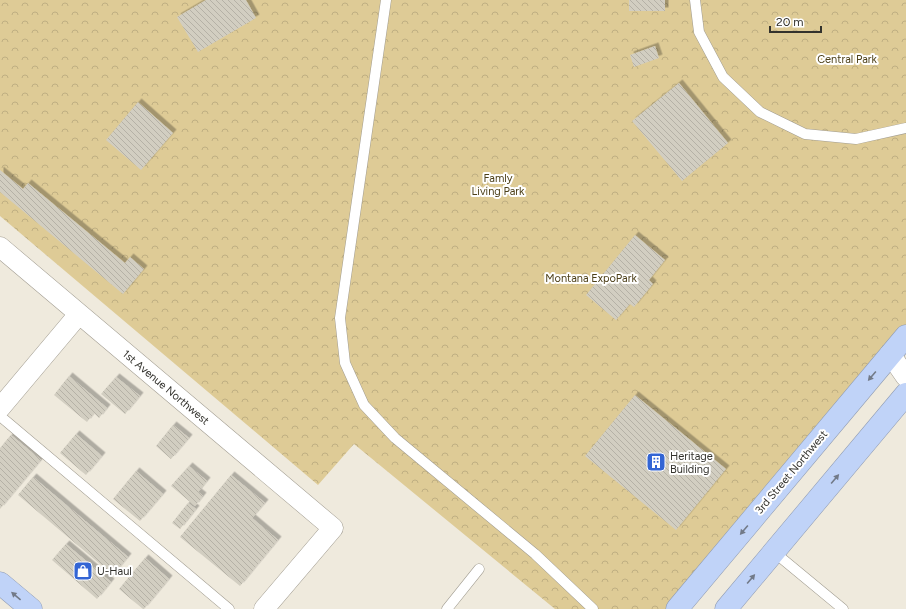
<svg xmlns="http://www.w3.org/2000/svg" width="906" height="609" viewBox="0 0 906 609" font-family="Figtree,sans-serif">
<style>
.forest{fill:url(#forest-crowns)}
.building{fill:url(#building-back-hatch);filter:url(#shadow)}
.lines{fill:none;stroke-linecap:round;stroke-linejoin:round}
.lane-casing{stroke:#a19c90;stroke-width:11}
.street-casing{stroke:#a19c90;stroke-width:21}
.highway-casing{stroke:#8f9bb1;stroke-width:23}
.lane{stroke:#fff;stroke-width:10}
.street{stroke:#fff;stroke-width:20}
.highway{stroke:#c0d3f8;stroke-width:22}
.oneway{fill:#727a88}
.labels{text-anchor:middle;stroke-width:4;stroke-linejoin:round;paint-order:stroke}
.park-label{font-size:11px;fill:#4d4019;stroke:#fff}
.street-label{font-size:11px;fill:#33322d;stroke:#fff}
.poi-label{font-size:11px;fill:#33322d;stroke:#fff;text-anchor:start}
</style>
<defs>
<pattern id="forest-crowns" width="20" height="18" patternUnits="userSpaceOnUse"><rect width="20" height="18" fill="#decb96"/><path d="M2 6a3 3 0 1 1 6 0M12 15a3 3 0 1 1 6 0" fill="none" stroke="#bfaf82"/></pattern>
<pattern id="building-back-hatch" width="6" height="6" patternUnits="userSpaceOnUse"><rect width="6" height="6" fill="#d2cec1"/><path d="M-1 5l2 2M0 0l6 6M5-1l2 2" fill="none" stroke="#b5b1a6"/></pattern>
<filter id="shadow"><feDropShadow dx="3.5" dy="-3.5" stdDeviation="0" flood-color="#0004"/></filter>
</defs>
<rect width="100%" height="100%" fill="#efeadd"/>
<path class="forest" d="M 0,0 L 906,0 L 906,336 L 678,609 L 555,609 L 354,444 L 318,485 L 0,216 Z"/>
<path class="building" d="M 206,0 L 246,0 L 256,18 L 198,52 L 177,17 Z
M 629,0 L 665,0 L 665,11 L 629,11 Z
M 655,46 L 659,58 L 634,67 L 630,55 Z
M 679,83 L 728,143 L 682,181 L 632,121 Z
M 138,102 L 173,133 L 141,170 L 106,140 Z
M 0,170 L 23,189 L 28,183 L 125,263 L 130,257 L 144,269 L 123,294 L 0,192 Z
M 635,235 L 665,260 L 649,280 L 653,284 L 634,307 L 630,304 L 616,320 L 586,295 Z
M 69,376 L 107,408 L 99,418 L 94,413 L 87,422 L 54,395 Z
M 116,377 L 140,396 L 125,414 L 101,394 Z
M 635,395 L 726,469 L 676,530 L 585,456 Z
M 173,425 L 189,438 L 171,459 L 156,446 Z
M 76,434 L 102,456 L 86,475 L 60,453 Z
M 11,435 L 41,460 L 0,509 L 0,448 Z
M 189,466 L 207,481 L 198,492 L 203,496 L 195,506 L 171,486 Z
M 136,471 L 163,494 L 140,521 L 113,499 Z
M 231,475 L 265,503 L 252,518 L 278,540 L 240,586 L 180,537 Z
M 33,477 L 128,557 L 113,575 L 18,495 Z
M 188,503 L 196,509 L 180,529 L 172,523 Z
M 66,544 L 111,582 L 97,599 L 52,560 Z
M 145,558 L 169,579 L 144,609 L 143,609 L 119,589 Z"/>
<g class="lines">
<defs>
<path id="lane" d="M 386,0 L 340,318 L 345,363 L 364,405 L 395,438 L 535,554 L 593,609
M 695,0 L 699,32 L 723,77 L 760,112 L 805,134 L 856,139 L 906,128
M 0,416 L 229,609
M 774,552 L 843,609
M 447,609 L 479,569"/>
<path id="street" d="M 0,247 L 333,528 L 264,609
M 890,354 L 906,377
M 0,408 L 79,314"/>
<path id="highway" d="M 0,583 L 31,609
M 677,609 L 906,336
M 726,609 L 906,394"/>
</defs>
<use href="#lane" class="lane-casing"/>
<use href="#street" class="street-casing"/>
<use href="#highway" class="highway-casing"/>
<use href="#lane" class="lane"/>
<use href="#street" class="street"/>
<use href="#highway" class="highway"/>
</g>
<defs><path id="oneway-solid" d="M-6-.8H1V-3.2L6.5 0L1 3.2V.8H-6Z"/></defs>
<g class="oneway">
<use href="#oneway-solid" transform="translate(872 376) rotate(130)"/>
<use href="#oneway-solid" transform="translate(835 479) rotate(-50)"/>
<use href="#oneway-solid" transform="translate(744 530) rotate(130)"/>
<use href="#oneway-solid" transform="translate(751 579) rotate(-50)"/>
<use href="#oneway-solid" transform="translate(16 596) rotate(-140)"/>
</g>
<defs>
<symbol id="building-square" viewBox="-11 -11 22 22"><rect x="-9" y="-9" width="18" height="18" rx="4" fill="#3365d4" stroke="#fff"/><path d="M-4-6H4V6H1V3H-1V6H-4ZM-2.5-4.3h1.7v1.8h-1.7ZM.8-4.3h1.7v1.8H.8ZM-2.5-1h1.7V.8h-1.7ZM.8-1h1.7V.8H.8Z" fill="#fff"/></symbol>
<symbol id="shop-square" viewBox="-11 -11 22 22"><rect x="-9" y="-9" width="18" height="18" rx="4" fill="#3365d4" stroke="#fff"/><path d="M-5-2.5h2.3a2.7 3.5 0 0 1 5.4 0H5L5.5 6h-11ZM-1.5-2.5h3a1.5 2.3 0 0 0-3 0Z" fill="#fff"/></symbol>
</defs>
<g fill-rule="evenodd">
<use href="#building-square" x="645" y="451" width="22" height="22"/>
<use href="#shop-square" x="72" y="560" width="22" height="22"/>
</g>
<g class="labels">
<g class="park-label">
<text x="847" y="63">Central Park</text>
<text x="498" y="182">Famly<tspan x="498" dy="13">Living Park</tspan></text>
<text x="591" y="282">Montana ExpoPark</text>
</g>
<g class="street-label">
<text transform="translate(166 387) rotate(40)" y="4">1st Avenue Northwest</text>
<text transform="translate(791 472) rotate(-50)" y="4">3rd Street Northwest</text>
</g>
<g class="poi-label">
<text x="670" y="460">Heritage<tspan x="670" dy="13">Building</tspan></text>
<text x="97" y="575">U-Haul</text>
</g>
</g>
<path d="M770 26v6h51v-6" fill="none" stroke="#33322d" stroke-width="2"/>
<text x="776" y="26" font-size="12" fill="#33322d" stroke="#ffffff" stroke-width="3" paint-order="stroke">20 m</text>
</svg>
